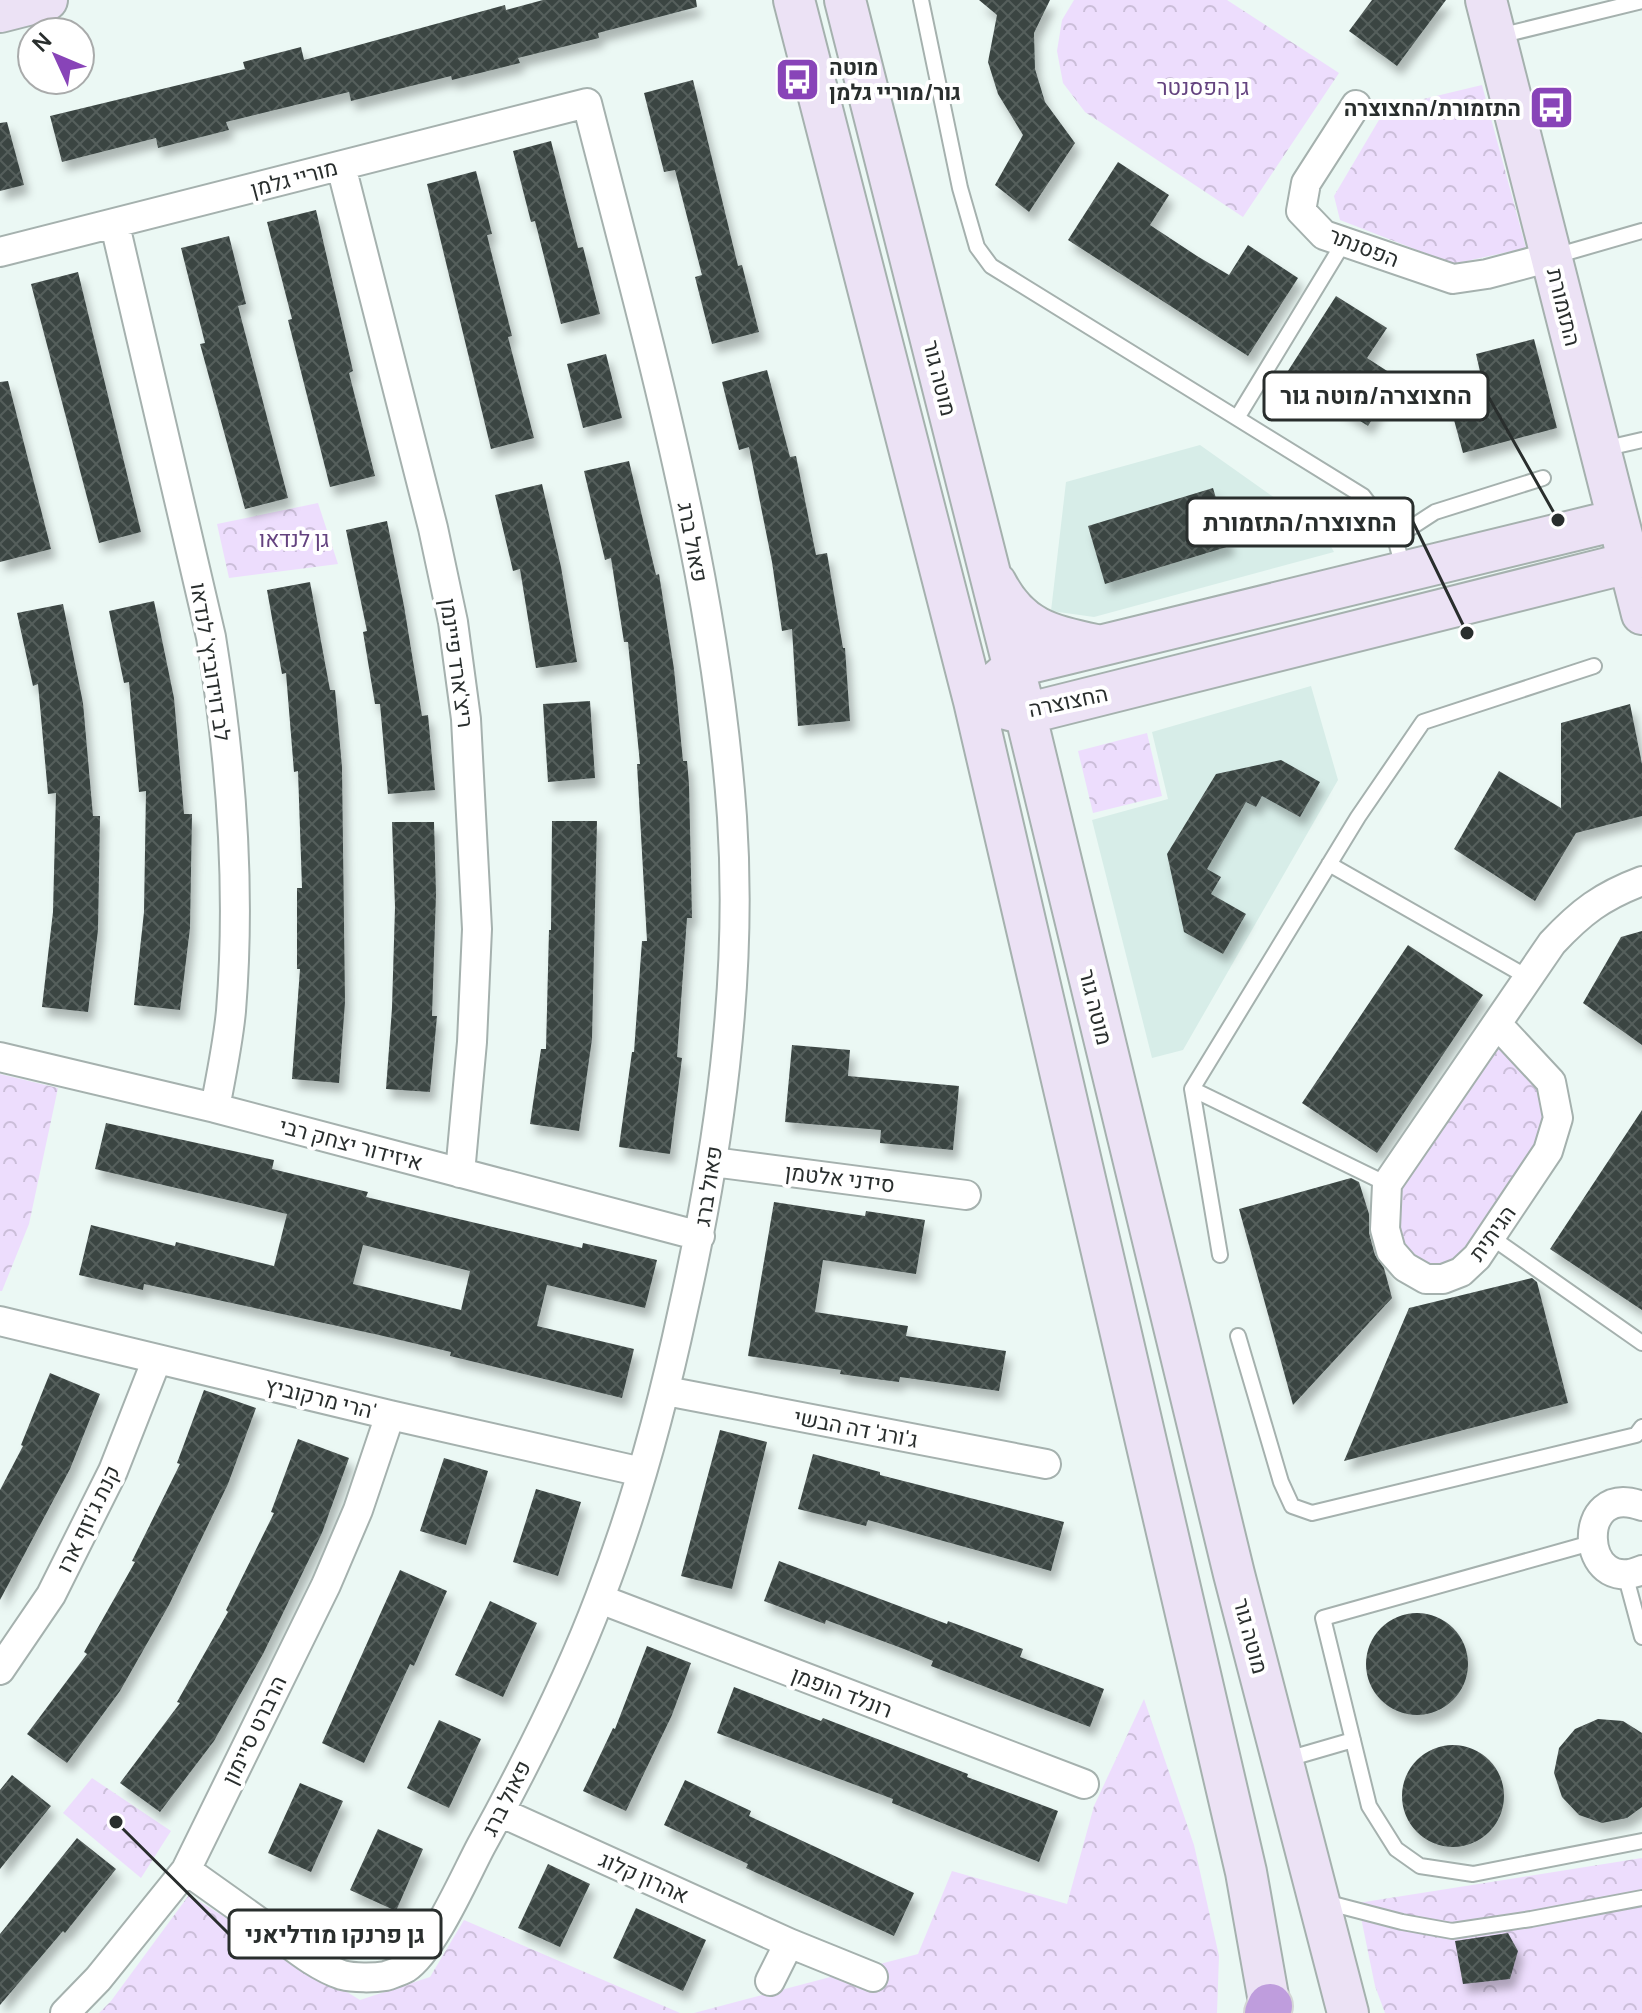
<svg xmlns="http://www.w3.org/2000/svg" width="1642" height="2013" viewBox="0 0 1642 2013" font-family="Manrope,Heebo,sans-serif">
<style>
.built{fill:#d7ede8}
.park{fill:url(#park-crowns)}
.building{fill:url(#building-cross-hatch);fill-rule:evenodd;filter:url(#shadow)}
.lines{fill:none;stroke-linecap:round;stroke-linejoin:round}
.lane-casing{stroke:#a5b1ae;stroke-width:18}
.street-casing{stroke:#a5b1ae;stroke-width:32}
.secondary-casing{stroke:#a5b1ae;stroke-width:44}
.highway-casing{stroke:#d4d5d5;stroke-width:48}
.lane{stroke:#fff;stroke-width:14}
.street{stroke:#fff;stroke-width:28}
.secondary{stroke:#ece2f5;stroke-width:40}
.highway{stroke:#bf9ddd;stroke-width:44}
.labels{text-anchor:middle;stroke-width:8;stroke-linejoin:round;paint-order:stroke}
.poi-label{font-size:22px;font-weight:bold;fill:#292e2d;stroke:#fff;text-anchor:start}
.park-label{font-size:22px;fill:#64437f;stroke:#fff}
.street-label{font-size:22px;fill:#292e2d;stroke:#fff}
.leader{fill:none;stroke:#292e2d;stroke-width:3}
.callout-dot{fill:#292e2d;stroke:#fff;stroke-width:3}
.callout{fill:#fff;stroke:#292e2d;stroke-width:3}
.callout-label{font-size:24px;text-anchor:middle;font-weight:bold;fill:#292e2d}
</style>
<defs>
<pattern id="park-crowns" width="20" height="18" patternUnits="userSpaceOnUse" patternTransform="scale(2)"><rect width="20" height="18" fill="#edddfd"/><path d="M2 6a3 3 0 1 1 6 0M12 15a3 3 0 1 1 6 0" fill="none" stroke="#cbbed9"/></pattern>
<pattern id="building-cross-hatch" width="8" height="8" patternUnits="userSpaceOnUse" patternTransform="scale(2)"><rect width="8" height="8" fill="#3b4543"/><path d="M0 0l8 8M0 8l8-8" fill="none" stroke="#555e5c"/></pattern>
<filter id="shadow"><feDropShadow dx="5" dy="9" stdDeviation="4" flood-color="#0004"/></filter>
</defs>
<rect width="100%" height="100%" fill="#ebf8f4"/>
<path class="built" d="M 1200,445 L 1323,532 L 1334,552 L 1094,617 L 1051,611 L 1066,482 Z
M 1311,686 L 1338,780 L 1183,1050 L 1152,1058 L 1092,820 L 1168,799 L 1152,732 Z"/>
<path class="park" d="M 1074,0 L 1227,0 L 1339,73 L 1243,217 L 1085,112 L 1063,83 L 1057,51 L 1062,20 Z
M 1482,85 L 1526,248 L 1453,264 L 1340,220 L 1334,196 L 1386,108 Z
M 318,503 L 338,564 L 229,578 L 217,524 Z
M 1147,733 L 1162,796 L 1093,813 L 1078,751 Z
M 1497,1041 L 1542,1089 L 1546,1119 L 1541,1145 L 1456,1263 L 1429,1270 L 1399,1246 L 1396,1187 Z
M 0,1074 L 58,1088 L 29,1224 L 2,1291 L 0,1291 Z
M 1144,1699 L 1194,1845 L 1219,1956 L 1217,2013 L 694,2013 L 918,1954 L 952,1871 L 1067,1904 L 1094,1806 Z
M 92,1778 L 171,1831 L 141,1878 L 63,1813 Z
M 1642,1858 L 1642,2013 L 1385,2013 L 1375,1986 L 1358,1903 Z
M 189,1895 L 360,2000 L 430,1977 L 464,1920 L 680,2013 L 99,2013 L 111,2001 Z"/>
<path class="building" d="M 543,0 L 696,0 L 697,7 L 598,33 L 599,38 L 518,58 L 520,63 L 452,80 L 451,76 L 351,101 L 349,92 L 226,122 L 229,130 L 158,148 L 156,138 L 62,162 L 50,116 L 245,69 L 243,62 L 301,47 L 304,60 L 505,5 L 506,10 Z
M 979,0 L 1050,0 L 1034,33 L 1035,69 L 1045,102 L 1075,143 L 1029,212 L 995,185 L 1023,135 L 998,94 L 988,62 L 997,15 Z
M 1372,0 L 1446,0 L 1397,66 L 1349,31 Z
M 693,80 L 738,266 L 742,265 L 759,332 L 712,344 L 695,277 L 702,275 L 675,170 L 664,172 L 644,93 Z
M 7,122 L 24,185 L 0,191 L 0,123 Z
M 551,141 L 578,248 L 583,247 L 600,314 L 561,324 L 535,221 L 531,222 L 513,151 Z
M 1118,162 L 1169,195 L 1150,225 L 1197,256 L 1229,275 L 1248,245 L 1298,278 L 1248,356 L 1068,240 Z
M 476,171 L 492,234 L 487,235 L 512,336 L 508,337 L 534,438 L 491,449 L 427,184 Z
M 316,210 L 353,371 L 349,373 L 375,476 L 330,487 L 288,320 L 292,319 L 267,222 Z
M 229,236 L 246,304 L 238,306 L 288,498 L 245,509 L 200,344 L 205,343 L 181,248 Z
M 78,272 L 141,532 L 99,543 L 31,284 Z
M 1336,296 L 1387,328 L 1367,358 L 1398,378 L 1368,426 L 1286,374 Z
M 1534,339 L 1557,428 L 1463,453 L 1448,398 L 1484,389 L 1476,354 Z
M 606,354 L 622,418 L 583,428 L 567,364 Z
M 767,370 L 790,457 L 796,456 L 816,555 L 827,553 L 843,648 L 845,648 L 850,721 L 798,726 L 792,629 L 782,631 L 772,562 L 749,447 L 739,450 L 722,382 Z
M 8,381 L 51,549 L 0,562 L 0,382 Z
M 629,461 L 656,575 L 659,574 L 674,669 L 683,761 L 687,761 L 689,784 L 692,918 L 687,918 L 677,1057 L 682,1058 L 670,1154 L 619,1147 L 632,1052 L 634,1052 L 642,941 L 647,941 L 637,764 L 640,764 L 628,642 L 624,642 L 611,558 L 605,560 L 584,471 Z
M 542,484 L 561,567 L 577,662 L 536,668 L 520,569 L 513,571 L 495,495 Z
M 1213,488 L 1230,546 L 1105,584 L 1088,526 Z
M 387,521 L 404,606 L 422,716 L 428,715 L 435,790 L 388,794 L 380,704 L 375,704 L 363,632 L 367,631 L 346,530 Z
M 310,582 L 330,690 L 335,690 L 342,767 L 345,1002 L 339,1083 L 292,1079 L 300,969 L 297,969 L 297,888 L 302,888 L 298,771 L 294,772 L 286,673 L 282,674 L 267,590 Z
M 154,601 L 174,698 L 184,814 L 192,814 L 190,928 L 180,1010 L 134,1005 L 144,912 L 146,791 L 139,792 L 129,682 L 124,683 L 109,611 Z
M 63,604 L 83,703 L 93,816 L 100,816 L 98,930 L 88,1012 L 42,1007 L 53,912 L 56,793 L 48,794 L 38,684 L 33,686 L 17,613 Z
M 590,701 L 595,778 L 548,782 L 543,704 Z
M 1630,704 L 1642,764 L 1642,816 L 1576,833 L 1535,901 L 1454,849 L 1499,771 L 1561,808 L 1561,723 Z
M 1281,760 L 1320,782 L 1300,817 L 1262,796 L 1256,807 L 1246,802 L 1207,869 L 1221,877 L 1211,894 L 1246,914 L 1223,954 L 1184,932 L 1167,854 L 1216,774 Z
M 552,821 L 597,821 L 592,1039 L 579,1131 L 530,1124 L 541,1049 L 546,1049 L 549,930 L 551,930 Z
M 392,822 L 434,822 L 436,894 L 432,1016 L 437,1016 L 430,1092 L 386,1089 L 392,1008 L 395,907 Z
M 1642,931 L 1642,1045 L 1583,1003 L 1621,937 Z
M 1408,945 L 1483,995 L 1377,1153 L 1302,1103 Z
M 792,1045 L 850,1050 L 848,1076 L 959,1086 L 953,1150 L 880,1143 L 881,1130 L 785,1122 Z
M 1642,1110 L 1642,1310 L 1550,1249 Z
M 106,1123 L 274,1160 L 272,1169 L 368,1192 L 366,1197 L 582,1248 L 583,1243 L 657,1260 L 645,1308 L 547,1285 L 537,1326 L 634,1349 L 622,1398 L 450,1356 L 451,1352 L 379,1335 L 144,1284 L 143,1290 L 79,1275 L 91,1225 L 175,1246 L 176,1242 L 274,1266 L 287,1214 L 95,1169 ZM 363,1245 L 470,1271 L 461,1310 L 353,1284 Z
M 1351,1178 L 1359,1182 L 1369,1214 L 1369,1233 L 1375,1255 L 1384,1268 L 1392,1298 L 1293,1405 L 1239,1209 Z
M 774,1202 L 865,1216 L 866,1211 L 925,1220 L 916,1274 L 823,1260 L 815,1312 L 908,1326 L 906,1336 L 1006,1351 L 999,1391 L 900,1377 L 899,1382 L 883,1380 L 840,1374 L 841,1370 L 748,1356 Z
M 1532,1278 L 1537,1282 L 1568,1403 L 1344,1461 L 1409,1308 Z
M 50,1373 L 100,1394 L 70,1469 L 0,1600 L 0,1490 L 23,1446 L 21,1445 Z
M 204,1390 L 256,1408 L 228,1484 L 169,1605 L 120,1691 L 67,1763 L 27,1734 L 87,1654 L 84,1652 L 135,1562 L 132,1561 L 180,1464 L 177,1463 Z
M 720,1430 L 767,1442 L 732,1589 L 681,1576 Z
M 298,1439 L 349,1458 L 322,1533 L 263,1654 L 214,1741 L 160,1812 L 120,1783 L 180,1703 L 177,1702 L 228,1612 L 226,1610 L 274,1513 L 271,1512 Z
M 813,1454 L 880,1472 L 880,1475 L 1064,1522 L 1051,1571 L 868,1520 L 866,1526 L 798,1509 Z
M 444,1458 L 488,1471 L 466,1545 L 420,1531 Z
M 536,1489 L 581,1502 L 558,1576 L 513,1562 Z
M 779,1561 L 947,1624 L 948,1621 L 1023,1649 L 1020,1657 L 1104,1689 L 1090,1727 L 931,1666 L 933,1661 L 904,1649 L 826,1620 L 825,1624 L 764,1601 Z
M 400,1570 L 447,1591 L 414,1666 L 410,1664 L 364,1763 L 322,1743 Z
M 490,1601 L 537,1623 L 503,1697 L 455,1675 Z
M1366 1664a51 51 0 1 1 102 0a51 51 0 1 1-102 0Z
M 647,1646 L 691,1663 L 672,1715 L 626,1811 L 583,1791 L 613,1728 L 615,1729 Z
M 734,1687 L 821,1721 L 823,1718 L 968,1774 L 967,1777 L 1058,1811 L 1039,1862 L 892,1803 L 893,1799 L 717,1733 Z
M 1598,1719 L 1623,1721 L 1642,1733 L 1642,1807 L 1627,1818 L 1602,1823 L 1579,1815 L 1562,1797 L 1554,1773 L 1559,1748 L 1575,1729 Z
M 439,1720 L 481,1739 L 449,1808 L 407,1788 Z
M1402 1796a51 51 0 1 1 102 0a51 51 0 1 1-102 0Z
M 12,1775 L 51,1806 L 0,1869 L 0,1790 Z
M 685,1780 L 751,1811 L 749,1816 L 914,1893 L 894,1936 L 746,1868 L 748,1864 L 664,1825 Z
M 300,1783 L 343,1801 L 311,1872 L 268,1853 Z
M 378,1829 L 423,1849 L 396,1911 L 350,1890 Z
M 77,1838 L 116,1869 L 65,1933 L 63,1931 L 0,2005 L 0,1934 Z
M 548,1864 L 590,1884 L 560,1947 L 518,1928 Z
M 636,1908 L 706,1940 L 683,1991 L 613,1958 Z
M 1508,1933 L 1518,1951 L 1510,1979 L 1463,1984 L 1455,1941 Z"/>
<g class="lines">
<defs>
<path id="lane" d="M 921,0 L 960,188 L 977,247 L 991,266 L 1363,496 L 1395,538 L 1404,571
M 1499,36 L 1642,1
M 1555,256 L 1642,231
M 1237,418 L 1344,242
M 1603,449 L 1642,440
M 1395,538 L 1435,512 L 1543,478
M 1329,864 L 1529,978
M 1192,1089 L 1387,1184
M 1491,1237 L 1642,1343
M 1220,1255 L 1192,1089 L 1358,817 L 1423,722 L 1594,666
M 1238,1336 L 1281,1482 L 1292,1506 L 1312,1513 L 1636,1435 L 1642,1427
M 1591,1543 L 1323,1618 L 1369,1806 L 1396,1849 L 1420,1866 L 1473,1874 L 1642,1841
M 1625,1574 L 1642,1637
M 1284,1760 L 1353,1740
M 1325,1902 L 1402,1922 L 1452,1931 L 1531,1919 L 1642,1898"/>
<path id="street" d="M 1356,105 L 1306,183 L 1301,211 L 1324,235 L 1453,279 L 1487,274 L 1551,257
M 341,166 L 433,528 L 453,622 L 466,719 L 477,929 L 472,1042 L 460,1173
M 115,225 L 211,637 C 231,759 241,887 231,1011 C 228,1043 221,1076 215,1108
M 0,252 L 587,103 C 647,338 715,574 732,817 C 743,982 719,1149 683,1310 C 662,1408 636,1504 600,1597 C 568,1682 525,1766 481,1846 C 465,1876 433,1950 406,1968 C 401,1971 391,1974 386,1976 C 373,1978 354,1978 342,1975 C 318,1967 296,1949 276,1934 C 246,1913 216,1891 186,1870
M 1497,1024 L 1551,1082 L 1558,1118 L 1548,1151 L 1477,1257 L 1461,1272 L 1443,1279 L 1426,1279 L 1405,1267 L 1391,1251 L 1385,1229 L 1387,1184 L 1552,943 C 1581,912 1602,896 1642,881
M 0,1057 L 215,1108 L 700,1236
M 713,1162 L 966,1195
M 0,1321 L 390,1415 L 642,1472
M 666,1391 L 1046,1464
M 1642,1506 C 1573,1480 1580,1598 1642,1570
M 600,1599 L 1084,1784
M 0,1670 L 51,1595 L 113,1471 L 157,1359
M 500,1812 L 789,1943 L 770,1981
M 789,1943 L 873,1977
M 65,2013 L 98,1979 L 186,1870 L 326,1585 L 358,1510 L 390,1415"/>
<path id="secondary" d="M 794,0 L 974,701 L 1246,1872 L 1271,2013
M 845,0 L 1025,712 L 1234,1574 L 1348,2013
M 1486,0 L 1642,614
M 0,12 L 47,0
M 996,583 C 1019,628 1050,636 1096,645
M 993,685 L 1013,667 L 1617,520
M 1002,708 L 1025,714 L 1033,712 L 1628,563"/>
<path id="highway" d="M 1267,2013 L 1270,2006"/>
</defs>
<use href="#lane" class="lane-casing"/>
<use href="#street" class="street-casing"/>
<use href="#secondary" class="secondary-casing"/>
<use href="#highway" class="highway-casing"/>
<use href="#lane" class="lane"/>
<use href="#street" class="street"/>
<use href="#secondary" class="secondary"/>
<use href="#highway" class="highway"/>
</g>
<defs>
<symbol id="bus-square" viewBox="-11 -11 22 22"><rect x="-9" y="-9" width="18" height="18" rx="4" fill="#8844b8" stroke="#fff"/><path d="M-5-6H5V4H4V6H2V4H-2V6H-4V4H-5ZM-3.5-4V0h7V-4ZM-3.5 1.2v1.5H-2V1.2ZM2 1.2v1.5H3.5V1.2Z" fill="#fff"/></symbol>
</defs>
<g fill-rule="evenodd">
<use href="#bus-square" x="772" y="54" width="51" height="51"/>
<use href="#bus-square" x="1526" y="82" width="51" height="51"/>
</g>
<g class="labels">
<g class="poi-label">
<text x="829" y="75">מוטה<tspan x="829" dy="25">גור/מוריי גלמן</tspan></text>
<text x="1521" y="116" text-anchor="end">התזמורת/החצוצרה</text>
</g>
<g class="park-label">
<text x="1203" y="95">גן הפסנטר</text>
<text x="294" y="547">גן לנדאו</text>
</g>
<g class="street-label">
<text transform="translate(294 178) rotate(-15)" y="8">מוריי גלמן</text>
<text transform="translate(1364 247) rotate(21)" y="8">הפסנתר</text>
<text transform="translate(1564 307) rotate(76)" y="8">התזמורת</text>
<text transform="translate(940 378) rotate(76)" y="8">מוטה גור</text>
<text transform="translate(693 542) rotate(79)" y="8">פאול ברג</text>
<text transform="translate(211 662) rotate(81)" y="8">לב דוידוביץ' לנדאו</text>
<text transform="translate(457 663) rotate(82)" y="8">ריצ'ארד פיינמן</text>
<text transform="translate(1068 701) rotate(-12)" y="8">החצוצרה</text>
<text transform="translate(1096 1007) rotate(76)" y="8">מוטה גור</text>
<text transform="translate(351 1144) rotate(15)" y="8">איזידור יצחק רבי</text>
<text transform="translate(840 1178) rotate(7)" y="8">סידני אלטמן</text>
<text transform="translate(708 1186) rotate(-81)" y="8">פאול ברג</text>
<text transform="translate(1492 1233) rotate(-54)" y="8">הגיתית</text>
<text transform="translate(321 1398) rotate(14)" y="8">הרי מרקוביץ'</text>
<text transform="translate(856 1428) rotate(11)" y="8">ג'ורג' דה הבשי</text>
<text transform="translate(88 1519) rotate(-64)" y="8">קנת ג'וזף ארו</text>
<text transform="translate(1251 1636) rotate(75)" y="8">מוטה גור</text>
<text transform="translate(842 1692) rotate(21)" y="8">רונלד הופמן</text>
<text transform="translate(254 1730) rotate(-64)" y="8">הרברט סיימון</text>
<text transform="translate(506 1798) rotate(-63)" y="8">פאול ברג</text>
<text transform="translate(644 1877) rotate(24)" y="8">אהרון קלוג</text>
</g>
</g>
<path class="leader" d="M1558 520L1488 396M1467 633L1413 522M116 1822L229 1934"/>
<g class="callout-dot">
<circle cx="1558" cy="520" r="8"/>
<circle cx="1467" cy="633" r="8"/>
<circle cx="116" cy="1822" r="8"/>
</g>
<g class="callout">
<rect x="1264" y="372" width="224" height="48" rx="8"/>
<rect x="1187" y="498" width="226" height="48" rx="8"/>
<rect x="229" y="1910" width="212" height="48" rx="8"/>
</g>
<g class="callout-label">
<text x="1376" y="404">החצוצרה/מוטה גור</text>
<text x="1300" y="531">החצוצרה/התזמורת</text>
<text x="335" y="1943">גן פרנקו מודליאני</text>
</g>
<g transform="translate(56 56) rotate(314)"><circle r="38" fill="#ffffff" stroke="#a9abab" stroke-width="2"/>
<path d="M0-6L14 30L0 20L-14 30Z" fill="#8844b8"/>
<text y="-12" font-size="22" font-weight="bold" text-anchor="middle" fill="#292e2d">N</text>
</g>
</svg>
